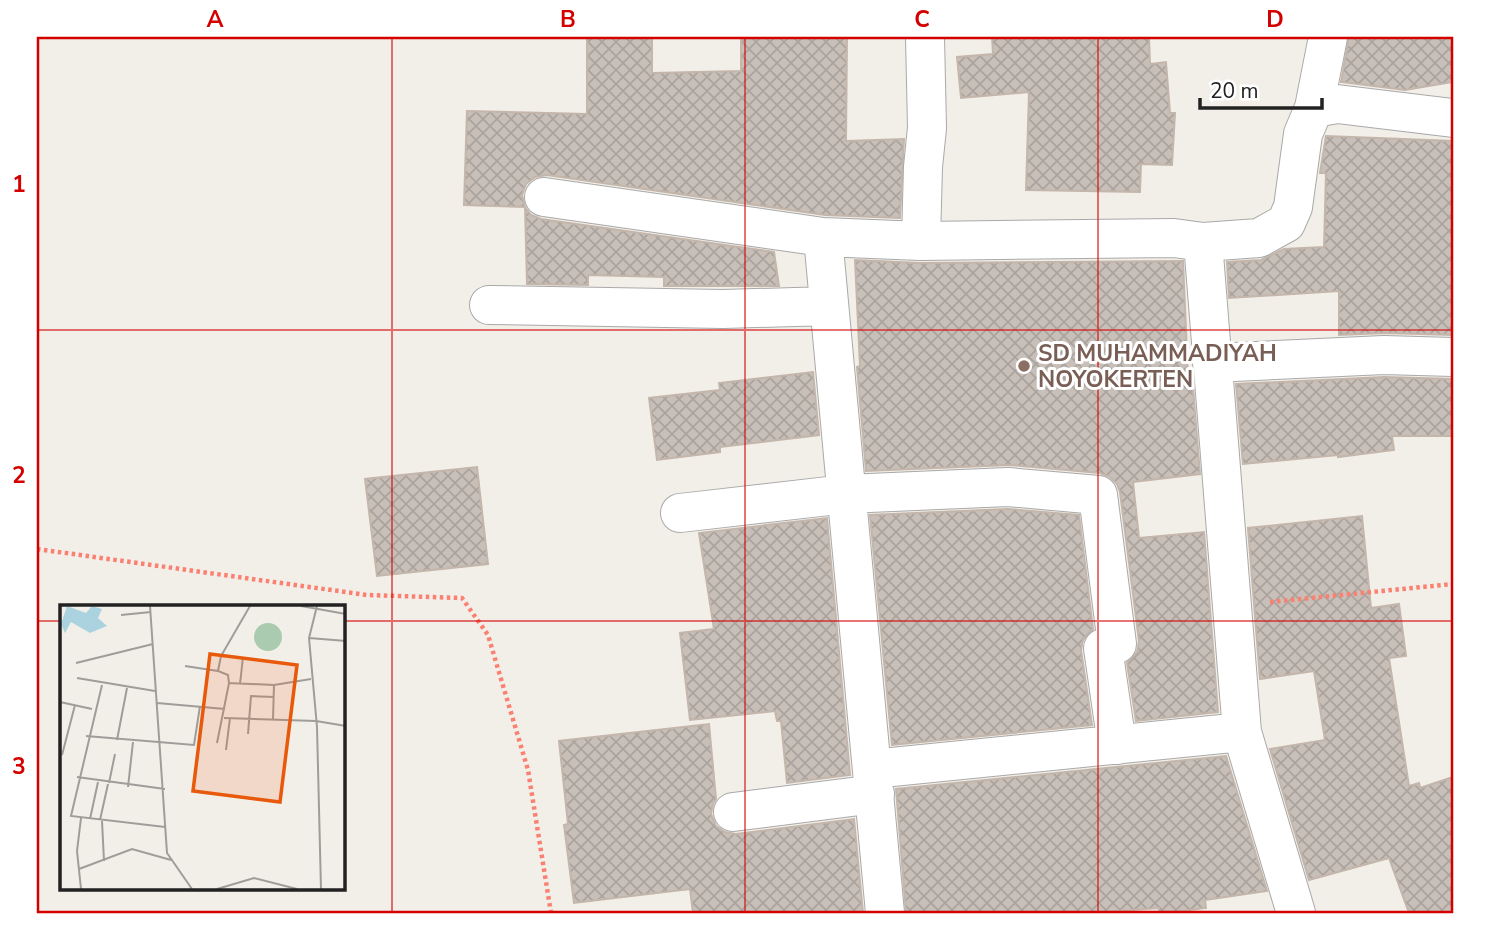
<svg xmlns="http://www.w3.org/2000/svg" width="1490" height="950" viewBox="0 0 1490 950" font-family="'Nunito Sans',sans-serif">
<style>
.building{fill:url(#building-cross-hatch);stroke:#c4b6ab;stroke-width:2}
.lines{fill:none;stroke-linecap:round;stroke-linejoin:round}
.minor-casing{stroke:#a9a9a9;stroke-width:40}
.path{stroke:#fa8072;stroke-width:4.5;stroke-dasharray:3.5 3.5;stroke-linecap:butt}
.minor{stroke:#fff;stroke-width:38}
.grid{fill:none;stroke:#d40000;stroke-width:2;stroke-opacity:0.55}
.education-dot{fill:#8d6e63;stroke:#fff;stroke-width:2.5}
.labels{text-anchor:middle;stroke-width:6;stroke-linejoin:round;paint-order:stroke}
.education-label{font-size:23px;font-weight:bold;fill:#785e54;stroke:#fff;text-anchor:start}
.inset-road{fill:none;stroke:#9f9d99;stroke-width:2}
.view{fill:#e8590c;fill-opacity:0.15;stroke:#e8590c;stroke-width:3.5}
.inset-edge{fill:none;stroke:#222;stroke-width:3.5}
.neatline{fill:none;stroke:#d40000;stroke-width:2.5}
.grid-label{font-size:23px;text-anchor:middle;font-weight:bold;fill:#d40000}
</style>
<defs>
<pattern id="building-cross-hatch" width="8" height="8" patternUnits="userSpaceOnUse" patternTransform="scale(1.75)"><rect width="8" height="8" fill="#c7bfb8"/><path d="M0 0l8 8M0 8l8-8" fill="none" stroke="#aba49e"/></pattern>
</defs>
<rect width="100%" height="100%" fill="#f2efe9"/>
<path class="building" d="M 587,37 L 652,37 L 652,73 L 741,71 L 741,37 L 847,37 L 846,141 L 904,139 L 900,218 L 825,215 L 547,175 L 535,177 L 526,184 L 522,195 L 525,207 L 464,205 L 467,111 L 587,114 Z
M 992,37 L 1149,37 L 1150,64 L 1166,62 L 1170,113 L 1175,113 L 1172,165 L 1141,164 L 1140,192 L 1026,190 L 1029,92 L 961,98 L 957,57 L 993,54 Z
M 1349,37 L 1453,37 L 1453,82 L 1405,90 L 1341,82 Z
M 1326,136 L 1453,141 L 1453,335 L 1385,333 L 1339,335 L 1339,291 L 1229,298 L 1227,262 L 1261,260 L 1284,249 L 1324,247 L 1326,173 L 1320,173 Z
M 525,207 L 531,215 L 541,219 L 774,252 L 779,286 L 664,286 L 664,277 L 588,275 L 588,285 L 527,284 Z
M 855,260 L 920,263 L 1183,261 L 1188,376 L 1192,375 L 1200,474 L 1133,482 L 1139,538 L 1204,532 L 1218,712 L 1136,721 L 1127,663 L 1137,652 L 1139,641 L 1120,492 L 1117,484 L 1110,477 L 1100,473 L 1010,465 L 866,471 L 857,367 L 860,366 Z
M 813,372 L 819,435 L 720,447 L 720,452 L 657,460 L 649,398 L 720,390 L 719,383 Z
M 1384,377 L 1453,379 L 1453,436 L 1392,436 L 1394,450 L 1338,457 L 1338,455 L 1243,464 L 1236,384 Z
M 477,467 L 488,564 L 377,576 L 365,479 Z
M 1008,509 L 1079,515 L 1093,629 L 1083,640 L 1081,650 L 1092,725 L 892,745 L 870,515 Z
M 1362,516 L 1371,608 L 1399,604 L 1406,656 L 1389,658 L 1409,786 L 1419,783 L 1420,788 L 1453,777 L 1453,913 L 1409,913 L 1389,858 L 1309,880 L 1270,749 L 1325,740 L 1314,671 L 1260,679 L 1248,528 Z
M 827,518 L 850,775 L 787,783 L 781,721 L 777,721 L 775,711 L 690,720 L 680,633 L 714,629 L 699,533 Z
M 709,724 L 716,799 L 713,804 L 711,814 L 716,826 L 725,832 L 736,834 L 854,819 L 863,913 L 693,913 L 690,889 L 574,903 L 564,825 L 568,824 L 559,741 Z
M 1226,756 L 1267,891 L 1205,900 L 1206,908 L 1167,913 L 1159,913 L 1159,908 L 1093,913 L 906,913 L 896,789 Z"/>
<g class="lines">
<defs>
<path id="minor" d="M 1314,108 L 1328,37
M 544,197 L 823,237 L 921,241 L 1174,238 L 1203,242 L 1242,732 L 1296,913
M 823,237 L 885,913
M 921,241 L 923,167 L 927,128 L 925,37
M 1203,242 L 1259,238 L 1286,223 L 1293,207 L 1303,134 L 1314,108 L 1337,104 L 1453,118
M 489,305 L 723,309 L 829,306
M 1212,363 L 1384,355 L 1453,357
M 680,513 L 846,494 L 1008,487 L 1098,495 L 1117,644 L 1103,648 L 1117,745
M 872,769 L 1242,732
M 733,812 L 875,794"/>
</defs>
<use href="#minor" class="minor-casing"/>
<path class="path" d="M 37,549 L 367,595 L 462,598 L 488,635 L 528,770 L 551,913
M 1270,602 L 1453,584"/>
<use href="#minor" class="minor"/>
</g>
<path class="grid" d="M 392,37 L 392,913M 745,37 L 745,913M 1098,37 L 1098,913M 37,330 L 1453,330M 37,621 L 61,621M 343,621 L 1453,621"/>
<circle class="education-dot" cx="1024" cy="366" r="7"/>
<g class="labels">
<g class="education-label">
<text x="1038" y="361">SD MUHAMMADIYAH<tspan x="1038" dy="26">NOYOKERTEN</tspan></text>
</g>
</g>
<g transform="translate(60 605)">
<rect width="285" height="285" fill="#f2efe9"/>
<path d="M194 32a14 14 0 1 1 28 0a14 14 0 1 1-28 0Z" fill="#aacbaf"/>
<path d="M 7,1 L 26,8 L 32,1 L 42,4 L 38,13 L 47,21 L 30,28 L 11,17 L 5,28 L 1,19 Z" fill="#aad3df"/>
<path class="inset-road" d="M 90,1 L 107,248 L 132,284M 241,1 L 286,9M 257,1 L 249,33 L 257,122 L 261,284M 61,10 L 91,7M 249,33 L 286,36M 16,58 L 93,39M 125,61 L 158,66M 17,73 L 95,86M 169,78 L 168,70 L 158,66 L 161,51 L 190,1M 180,79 L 183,52M 42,80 L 11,211 L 105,222M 0,97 L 32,104M 97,98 L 165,104M 164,113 L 256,116 L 286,121M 213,114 L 214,80M 188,129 L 191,91 L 214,92M 26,131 L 134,140 L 140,101M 57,135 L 67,83M 157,138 L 169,78 L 214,80 L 251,74M 166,145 L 170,113M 2,150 L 15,100M 17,172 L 105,184M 49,178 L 55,149M 68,182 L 73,137M 21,213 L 17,246 L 21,284M 30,214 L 38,177M 40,215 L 48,179M 42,216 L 44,256M 19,264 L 72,244 L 111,255M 157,284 L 194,273 L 237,284"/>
<path class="view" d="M 150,49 L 237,60 L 220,197 L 133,186 Z"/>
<rect width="285" height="285" class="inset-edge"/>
</g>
<rect width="1490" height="950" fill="none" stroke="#ffffff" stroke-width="77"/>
<path d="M1200 98v10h122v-10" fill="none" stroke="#222222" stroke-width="3.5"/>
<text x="1210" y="98" font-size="21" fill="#222222" stroke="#ffffff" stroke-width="5" paint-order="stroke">20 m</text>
<rect x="38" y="38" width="1414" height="874" class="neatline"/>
<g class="grid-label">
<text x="215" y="27">A</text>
<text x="568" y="27">B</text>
<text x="922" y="27">C</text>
<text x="1275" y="27">D</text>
<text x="19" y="192">1</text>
<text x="19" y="483">2</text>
<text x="19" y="774">3</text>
</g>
</svg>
